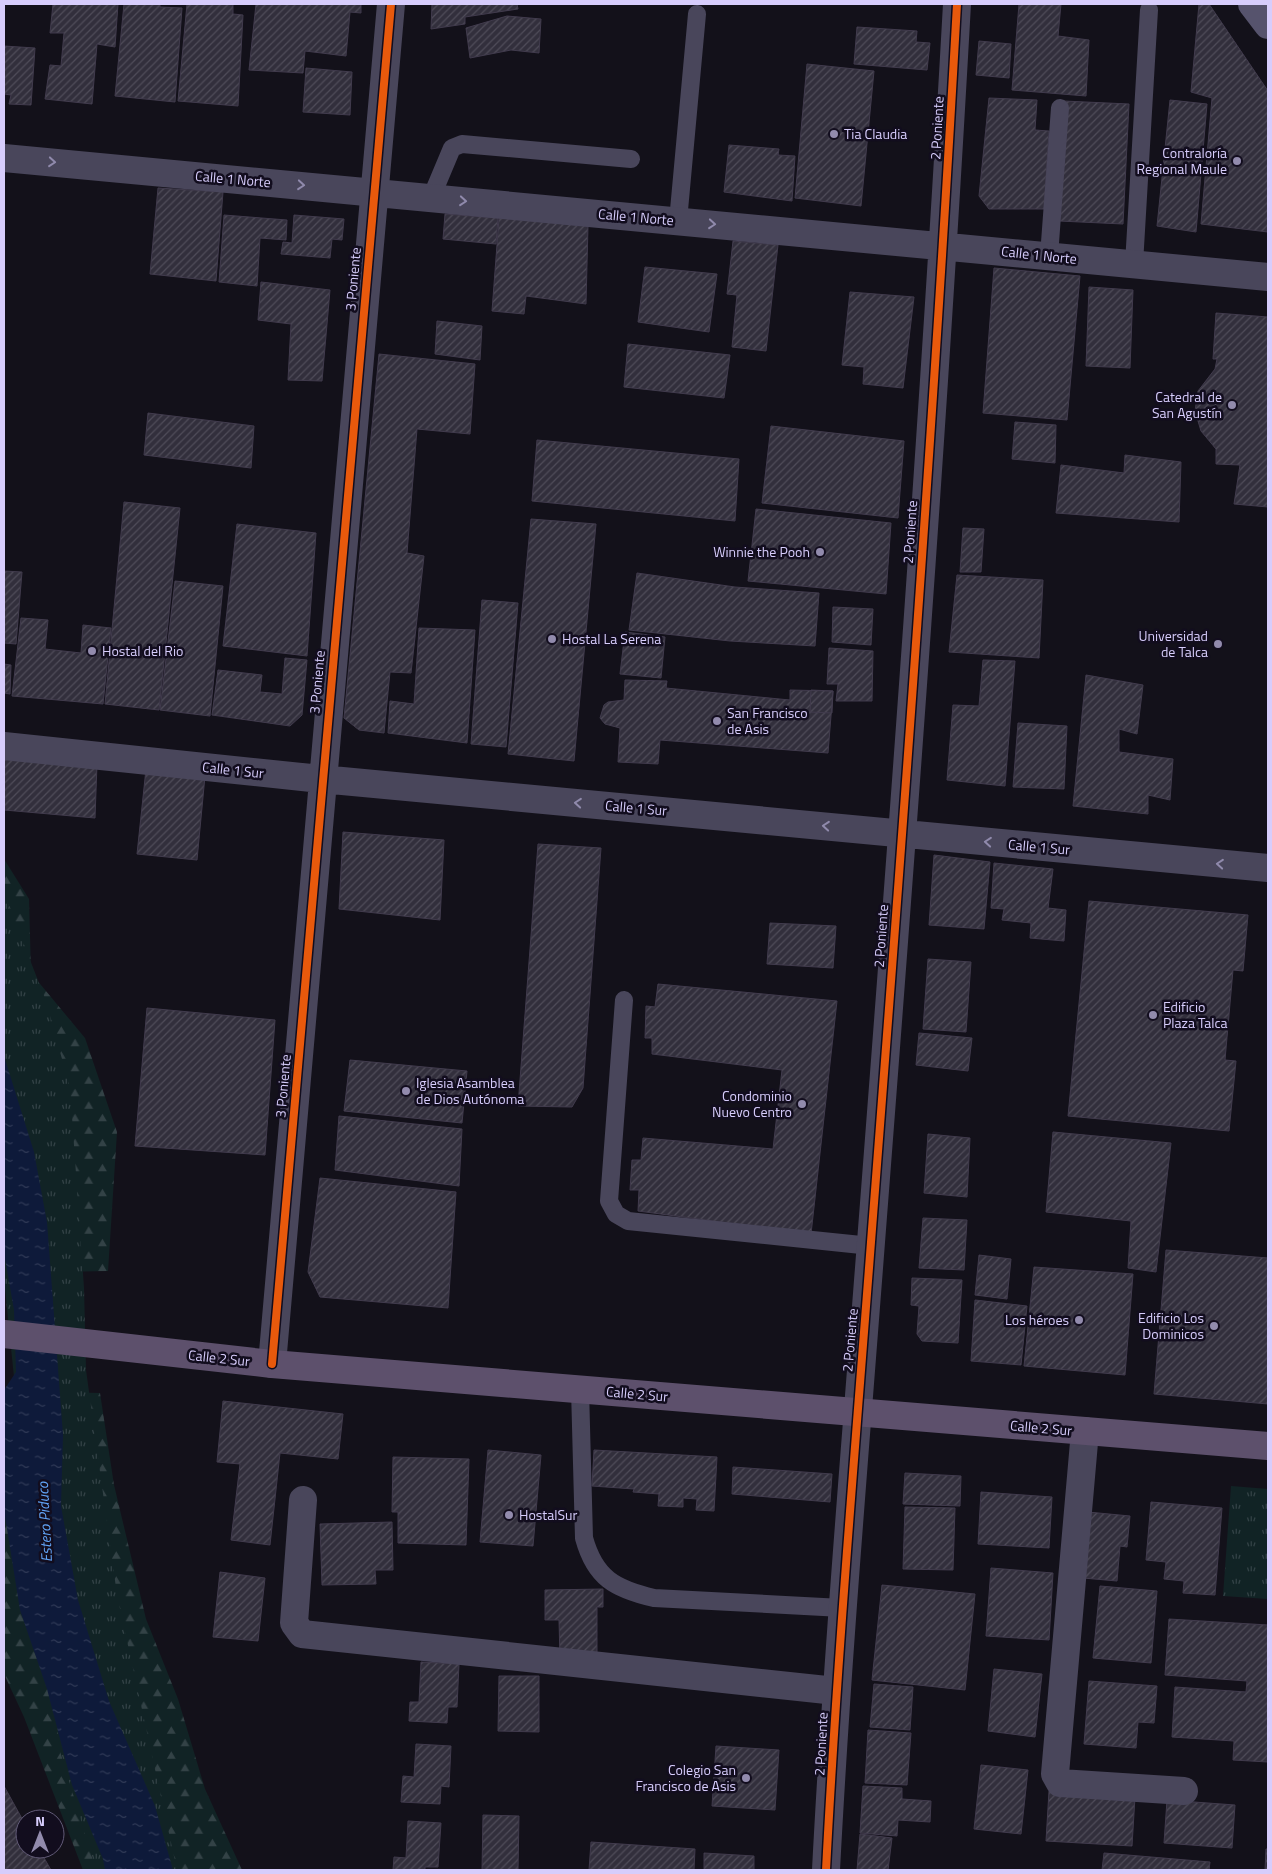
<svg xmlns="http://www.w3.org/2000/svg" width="1272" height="1874" viewBox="0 0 1272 1874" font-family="'Titillium Web',sans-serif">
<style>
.forest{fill:url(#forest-firs)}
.park{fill:url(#park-tufts)}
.water{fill:url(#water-ripples)}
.building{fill:url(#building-hatch);stroke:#413b4d}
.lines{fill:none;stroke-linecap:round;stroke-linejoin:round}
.service{stroke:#49465b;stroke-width:18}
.minor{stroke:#49465b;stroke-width:28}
.secondary{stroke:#56536d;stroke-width:28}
.primary{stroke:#5d506c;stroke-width:28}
.cycleway-casing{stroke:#120d1e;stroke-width:11}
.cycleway{stroke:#e8590c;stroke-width:8}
.oneway{stroke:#908aac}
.poi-dot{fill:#928bad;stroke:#120d1e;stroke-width:2}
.labels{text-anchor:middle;stroke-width:5;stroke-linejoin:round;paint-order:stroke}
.street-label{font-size:14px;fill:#d7cdfc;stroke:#120d1e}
.poi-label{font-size:14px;fill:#d7cdfc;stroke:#120d1e;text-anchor:end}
.water-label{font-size:15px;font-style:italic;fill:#61a3f6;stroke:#120d1e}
</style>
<defs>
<pattern id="forest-firs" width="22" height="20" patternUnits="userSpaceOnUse" patternTransform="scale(1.25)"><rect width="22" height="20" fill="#112325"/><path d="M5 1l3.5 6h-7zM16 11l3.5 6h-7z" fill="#334246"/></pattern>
<pattern id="park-tufts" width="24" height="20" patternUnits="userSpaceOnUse" patternTransform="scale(1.25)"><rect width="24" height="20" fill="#112325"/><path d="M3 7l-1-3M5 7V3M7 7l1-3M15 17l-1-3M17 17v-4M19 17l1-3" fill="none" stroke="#334246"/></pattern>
<pattern id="water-ripples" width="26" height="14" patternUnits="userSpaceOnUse" patternTransform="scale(1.25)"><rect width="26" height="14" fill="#0e1a3a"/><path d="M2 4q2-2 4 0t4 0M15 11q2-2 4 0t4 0" fill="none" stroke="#303a57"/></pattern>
<pattern id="building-hatch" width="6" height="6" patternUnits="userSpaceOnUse" patternTransform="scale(1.25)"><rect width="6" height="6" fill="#322f3c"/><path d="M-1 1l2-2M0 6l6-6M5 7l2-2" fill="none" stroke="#4f4c59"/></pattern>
</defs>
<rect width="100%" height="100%" fill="#13111a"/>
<path class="forest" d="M 4,859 L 29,899 L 31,973 L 85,1038 L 117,1132 L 108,1271 L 4,1273 Z
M 57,1392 L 100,1393 L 114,1485 L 146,1619 L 178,1699 L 205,1789 L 242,1870 L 83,1870 L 24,1717 L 4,1674 L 4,1423 Z"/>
<path class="park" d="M 4,893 L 46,1001 L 70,1088 L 84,1288 L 86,1370 L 117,1595 L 177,1870 L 96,1870 L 59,1748 L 53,1659 L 28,1514 L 4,1279 Z
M 1231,1486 L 1268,1489 L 1268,1599 L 1223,1596 Z"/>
<path class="water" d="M 4,1056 L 34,1152 L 47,1222 L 63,1435 L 61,1506 L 78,1600 L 109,1701 L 155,1806 L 173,1870 L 105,1870 L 103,1859 L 72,1785 L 47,1689 L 20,1610 L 4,1510 L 4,1390 L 16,1372 L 14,1310 L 4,1253 Z"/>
<path class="building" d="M 53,4 L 118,4 L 115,47 L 97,44 L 92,104 L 45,99 L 50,65 L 61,66 L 64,33 L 50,33 Z
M 124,4 L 160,4 L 160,7 L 182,8 L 175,102 L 115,96 Z
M 187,4 L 233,4 L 233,14 L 243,15 L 238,106 L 178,101 Z
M 256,4 L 361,4 L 361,13 L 350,12 L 346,56 L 305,51 L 303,73 L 249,70 Z
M 432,4 L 517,4 L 518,9 L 465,17 L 465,24 L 431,29 Z
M 1019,4 L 1061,4 L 1058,36 L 1089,40 L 1086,96 L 1012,90 Z
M 1199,4 L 1209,4 L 1268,91 L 1268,232 L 1201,224 L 1212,98 L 1191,92 Z
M 507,16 L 541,19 L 539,53 L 511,50 L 470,58 L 466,28 Z
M 857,27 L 917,31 L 916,42 L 930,43 L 927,70 L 854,64 Z
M 979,41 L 1011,44 L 1009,78 L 976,75 Z
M 4,46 L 35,48 L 31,105 L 9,104 L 11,95 L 4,94 Z
M 807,64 L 874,71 L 861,206 L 795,198 Z
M 306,68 L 352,72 L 350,115 L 303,112 Z
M 989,98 L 1037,100 L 1035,130 L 1049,131 L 1044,209 L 989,209 L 979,196 Z
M 1170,100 L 1207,104 L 1196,232 L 1157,226 Z
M 1064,101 L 1129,104 L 1123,224 L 1059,221 Z
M 729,145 L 779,149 L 778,155 L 795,156 L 792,201 L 724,192 Z
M 158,188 L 223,192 L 216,281 L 150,274 Z
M 445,214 L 498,218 L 496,244 L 443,239 Z
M 224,215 L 287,220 L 286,240 L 260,238 L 257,286 L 219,282 Z
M 294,215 L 344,219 L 342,240 L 332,239 L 330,258 L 281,254 L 283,242 L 292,243 Z
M 499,218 L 588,226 L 586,304 L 526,296 L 524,314 L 492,311 Z
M 733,241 L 778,245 L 766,351 L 732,347 L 737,295 L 727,294 Z
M 645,267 L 717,274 L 709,332 L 638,322 Z
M 994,268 L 1080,276 L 1067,420 L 983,413 Z
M 261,282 L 330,290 L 322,381 L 288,380 L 291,324 L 258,320 Z
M 1089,287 L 1133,290 L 1130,368 L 1086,366 Z
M 850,292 L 914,297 L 903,388 L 863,384 L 864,367 L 842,365 Z
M 1216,313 L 1268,317 L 1268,507 L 1234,504 L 1240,465 L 1216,464 L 1216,449 L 1201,431 L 1195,411 L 1198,391 L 1215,369 L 1217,359 L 1213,359 Z
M 437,321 L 482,326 L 480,360 L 435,354 Z
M 628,344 L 730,355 L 724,398 L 624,387 Z
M 379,354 L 475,364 L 470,434 L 417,429 L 407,553 L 424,556 L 411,673 L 390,672 L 384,733 L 359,730 L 344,718 Z
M 148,413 L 254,426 L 251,468 L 144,455 Z
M 1015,422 L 1056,425 L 1055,463 L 1012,459 Z
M 771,426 L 904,441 L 898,518 L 762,503 Z
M 537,440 L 739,459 L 735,521 L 532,501 Z
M 1125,455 L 1181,462 L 1179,522 L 1056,513 L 1061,465 L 1124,473 Z
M 124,502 L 180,508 L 159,710 L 105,704 Z
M 756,509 L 891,523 L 886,594 L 748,581 Z
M 531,519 L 596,524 L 574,761 L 508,754 Z
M 237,524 L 316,533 L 307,656 L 223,646 Z
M 963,528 L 984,529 L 981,572 L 960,572 Z
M 4,571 L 22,572 L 16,644 L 4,643 Z
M 637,573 L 735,587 L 819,593 L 815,646 L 730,641 L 629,630 Z
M 957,575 L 1043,580 L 1039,658 L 949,652 Z
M 175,581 L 223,586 L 210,716 L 160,710 Z
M 482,600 L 518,603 L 506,747 L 471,744 Z
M 833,607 L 873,609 L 871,645 L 832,642 Z
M 21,618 L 48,620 L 45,649 L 81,653 L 83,625 L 111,628 L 103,704 L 12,696 Z
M 419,628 L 475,630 L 467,743 L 388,733 L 390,701 L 414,704 Z
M 625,632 L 665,637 L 661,678 L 620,674 Z
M 829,648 L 873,651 L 872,701 L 836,701 L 838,684 L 827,684 Z
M 285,658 L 307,660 L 302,715 L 290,726 L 212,715 L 218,670 L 262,675 L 260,692 L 282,694 Z
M 983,660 L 1015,661 L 1005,786 L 947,780 L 953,705 L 979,706 Z
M 4,664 L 11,665 L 10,694 L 4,693 Z
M 1086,675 L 1143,685 L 1137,734 L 1119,729 L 1119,752 L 1173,759 L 1170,800 L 1148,795 L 1148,814 L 1073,806 Z
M 625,680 L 667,681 L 666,688 L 790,700 L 790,690 L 833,691 L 828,753 L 660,740 L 658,764 L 618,762 L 620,728 L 605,724 L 600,718 L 604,705 L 608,702 L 624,700 Z
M 811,690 L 833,691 L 832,713 L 810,712 Z
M 1018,723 L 1067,726 L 1064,789 L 1013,787 Z
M 4,758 L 97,764 L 95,818 L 4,810 Z
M 146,769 L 205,776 L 197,860 L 137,854 Z
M 343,832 L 444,840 L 440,920 L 339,909 Z
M 538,844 L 601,848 L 583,1088 L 572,1107 L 518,1106 Z
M 934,855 L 990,862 L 984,929 L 929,925 Z
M 994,863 L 1053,869 L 1048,908 L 1066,910 L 1064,941 L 1030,938 L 1031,923 L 1002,920 L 1004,909 L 991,908 Z
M 1089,901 L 1248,915 L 1243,971 L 1233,970 L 1225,1060 L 1236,1061 L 1229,1131 L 1068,1116 Z
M 770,923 L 836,926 L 833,968 L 767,964 Z
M 928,959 L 971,962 L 966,1032 L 923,1029 Z
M 658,984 L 837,1001 L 811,1234 L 638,1211 L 639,1190 L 630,1190 L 632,1160 L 641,1160 L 643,1138 L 773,1149 L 782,1070 L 652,1054 L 652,1038 L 645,1038 L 646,1006 L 655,1007 Z
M 147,1008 L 275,1020 L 265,1155 L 135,1146 Z
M 919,1033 L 972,1038 L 968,1071 L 916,1065 Z
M 350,1060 L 467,1071 L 462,1123 L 344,1111 Z
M 339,1116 L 462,1129 L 459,1186 L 335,1170 Z
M 1053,1132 L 1171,1143 L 1156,1272 L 1128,1268 L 1131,1221 L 1046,1212 Z
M 928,1134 L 970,1138 L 967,1197 L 924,1193 Z
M 320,1178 L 456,1192 L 448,1308 L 320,1297 L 308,1272 Z
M 923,1218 L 967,1220 L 964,1270 L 919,1268 Z
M 1166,1250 L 1268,1258 L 1268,1404 L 1154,1394 Z
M 979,1255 L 1011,1259 L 1007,1299 L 975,1295 Z
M 1034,1267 L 1133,1274 L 1125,1375 L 1024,1366 Z
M 912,1278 L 962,1280 L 958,1343 L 922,1341 L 917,1334 L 919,1306 L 911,1305 Z
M 975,1300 L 1027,1306 L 1021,1365 L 971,1361 Z
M 223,1401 L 343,1414 L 338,1459 L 280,1453 L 270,1545 L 231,1540 L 240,1464 L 217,1462 Z
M 488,1450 L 541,1455 L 533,1546 L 480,1542 Z
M 594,1450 L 717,1457 L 714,1511 L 696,1510 L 697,1499 L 683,1498 L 683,1507 L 658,1506 L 659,1494 L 633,1492 L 634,1489 L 592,1486 Z
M 393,1457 L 469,1459 L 466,1545 L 398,1543 L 398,1512 L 392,1512 Z
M 733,1467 L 832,1474 L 830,1502 L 732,1494 Z
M 905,1473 L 961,1476 L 960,1506 L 903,1504 Z
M 981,1492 L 1052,1497 L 1049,1548 L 978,1544 Z
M 1151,1502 L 1222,1508 L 1215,1595 L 1183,1593 L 1184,1581 L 1164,1579 L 1166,1562 L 1146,1560 Z
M 905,1507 L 955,1508 L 953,1570 L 903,1569 Z
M 1088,1512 L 1130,1516 L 1127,1547 L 1120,1546 L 1117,1581 L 1083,1578 Z
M 392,1522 L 393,1570 L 375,1570 L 376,1584 L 322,1585 L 320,1524 Z
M 991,1568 L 1053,1573 L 1049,1640 L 986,1636 Z
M 220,1572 L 265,1578 L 258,1641 L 213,1637 Z
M 882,1585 L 975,1594 L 965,1690 L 872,1680 Z
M 1100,1586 L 1157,1591 L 1151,1663 L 1093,1658 Z
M 603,1589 L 603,1607 L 597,1607 L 597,1658 L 560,1659 L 559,1620 L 545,1620 L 545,1590 Z
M 1169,1619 L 1268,1625 L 1268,1762 L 1233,1760 L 1234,1741 L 1172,1737 L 1175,1687 L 1246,1692 L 1247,1681 L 1165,1675 Z
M 421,1662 L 459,1664 L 457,1707 L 448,1707 L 447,1723 L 409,1721 L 410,1702 L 419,1702 Z
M 994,1669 L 1042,1674 L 1035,1737 L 988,1731 Z
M 499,1676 L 539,1676 L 539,1732 L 498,1731 Z
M 1089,1681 L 1157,1686 L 1154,1723 L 1138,1722 L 1136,1748 L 1084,1744 Z
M 874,1684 L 913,1687 L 910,1730 L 870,1727 Z
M 868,1730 L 911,1733 L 907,1785 L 865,1783 Z
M 416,1744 L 451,1746 L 449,1787 L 441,1786 L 440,1804 L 401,1802 L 403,1776 L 414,1777 Z
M 716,1746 L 779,1750 L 775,1810 L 712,1806 Z
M 981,1765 L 1028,1770 L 1021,1834 L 974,1829 Z
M 4,1786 L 25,1824 L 25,1849 L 39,1849 L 51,1870 L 4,1870 Z
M 863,1786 L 902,1788 L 902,1799 L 931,1801 L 930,1822 L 898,1820 L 897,1836 L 860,1833 Z
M 1049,1791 L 1135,1797 L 1132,1846 L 1046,1841 Z
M 1167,1800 L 1235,1805 L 1232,1848 L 1164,1843 Z
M 483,1815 L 519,1816 L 518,1870 L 482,1870 Z
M 408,1821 L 441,1823 L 438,1867 L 425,1867 L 425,1870 L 393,1870 L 394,1857 L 406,1858 Z
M 860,1834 L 892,1838 L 888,1870 L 857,1870 Z
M 591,1842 L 695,1849 L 694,1870 L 589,1870 Z
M 1266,1849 L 1268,1849 L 1268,1870 L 1265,1870 Z
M 704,1853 L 754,1856 L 754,1870 L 704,1870 Z
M 1104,1853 L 1210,1862 L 1209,1870 L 1102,1870 Z"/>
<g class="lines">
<path class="service" d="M 431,198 L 452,148 L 462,144 L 631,159
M 678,221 L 697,14
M 1049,256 L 1060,108
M 1134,264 L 1149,10
M 624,1000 L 609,1201 L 616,1214 L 628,1221 L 871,1246
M 580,1389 L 584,1538 C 595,1578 615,1589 654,1598 L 842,1608"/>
<path class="minor" d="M 4,158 L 1268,277
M 4,746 L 321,779 L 1268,868
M 272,1364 L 391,4
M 1085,1431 L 1055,1774 L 1060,1783 L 1184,1791
M 303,1500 L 294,1623 L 302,1634 L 836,1691
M 826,1870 C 837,1660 855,1451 871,1242 C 903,830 934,417 957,4"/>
<path class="secondary" d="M 1252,4 L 1268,25"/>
<path class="primary" d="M 4,1334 L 272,1364 L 1268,1446"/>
<defs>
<path id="cycleway" d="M 272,1364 L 391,4
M 826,1870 C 837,1660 855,1451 871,1242 C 903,830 934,417 957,4"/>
</defs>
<use href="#cycleway" class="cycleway-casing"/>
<use href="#cycleway" class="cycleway"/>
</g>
<defs><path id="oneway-chevron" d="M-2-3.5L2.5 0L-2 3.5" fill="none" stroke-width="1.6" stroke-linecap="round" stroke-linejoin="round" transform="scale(1.25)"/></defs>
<g class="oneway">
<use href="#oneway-chevron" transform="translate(52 162) rotate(5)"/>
<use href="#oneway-chevron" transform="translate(301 185) rotate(5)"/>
<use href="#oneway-chevron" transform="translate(463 201) rotate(5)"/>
<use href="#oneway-chevron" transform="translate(712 224) rotate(5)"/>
<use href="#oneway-chevron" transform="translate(578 803) rotate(-175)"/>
<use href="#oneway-chevron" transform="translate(826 826) rotate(-175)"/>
<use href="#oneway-chevron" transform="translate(988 842) rotate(-175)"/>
<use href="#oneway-chevron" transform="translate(1220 864) rotate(-175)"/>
</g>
<g class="poi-dot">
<circle cx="834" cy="134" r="5"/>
<circle cx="1237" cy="161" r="5"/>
<circle cx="1232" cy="405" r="5"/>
<circle cx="820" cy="552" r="5"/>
<circle cx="552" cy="639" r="5"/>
<circle cx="1218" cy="644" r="5"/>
<circle cx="92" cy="651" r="5"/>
<circle cx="717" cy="721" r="5"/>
<circle cx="1153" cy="1015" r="5"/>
<circle cx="406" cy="1091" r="5"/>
<circle cx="802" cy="1104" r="5"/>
<circle cx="1079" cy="1320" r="5"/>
<circle cx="1214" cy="1326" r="5"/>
<circle cx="509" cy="1515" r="5"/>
<circle cx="746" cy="1778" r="5"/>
</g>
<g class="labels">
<g class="street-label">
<text transform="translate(937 128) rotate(-87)" y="5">2 Poniente</text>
<text transform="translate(233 179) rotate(5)" y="5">Calle 1 Norte</text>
<text transform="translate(636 217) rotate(5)" y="5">Calle 1 Norte</text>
<text transform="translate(1039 255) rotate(6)" y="5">Calle 1 Norte</text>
<text transform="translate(353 279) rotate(-85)" y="5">3 Poniente</text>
<text transform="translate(910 532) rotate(-86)" y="5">2 Poniente</text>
<text transform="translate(317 682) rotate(-85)" y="5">3 Poniente</text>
<text transform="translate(233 770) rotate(6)" y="5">Calle 1 Sur</text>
<text transform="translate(636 808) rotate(5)" y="5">Calle 1 Sur</text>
<text transform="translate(1039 847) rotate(5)" y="5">Calle 1 Sur</text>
<text transform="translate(881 936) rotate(-86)" y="5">2 Poniente</text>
<text transform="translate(283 1086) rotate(-85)" y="5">3 Poniente</text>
<text transform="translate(850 1340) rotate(-85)" y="5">2 Poniente</text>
<text transform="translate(219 1358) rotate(6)" y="5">Calle 2 Sur</text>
<text transform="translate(637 1394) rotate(5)" y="5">Calle 2 Sur</text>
<text transform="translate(1041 1428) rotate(5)" y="5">Calle 2 Sur</text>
<text transform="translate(821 1744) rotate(-87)" y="5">2 Poniente</text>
</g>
<g class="poi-label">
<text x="844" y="139" text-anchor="start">Tia Claudia</text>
<text x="1227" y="158">Contraloría<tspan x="1227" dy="16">Regional Maule</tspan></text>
<text x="1222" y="402">Catedral de<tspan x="1222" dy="16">San Agustín</tspan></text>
<text x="810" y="557">Winnie the Pooh</text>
<text x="1208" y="641">Universidad<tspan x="1208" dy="16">de Talca</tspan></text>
<text x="562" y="644" text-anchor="start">Hostal La Serena</text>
<text x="102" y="656" text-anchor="start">Hostal del Rio</text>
<text x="727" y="718" text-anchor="start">San Francisco<tspan x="727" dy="16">de Asis</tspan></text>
<text x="1163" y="1012" text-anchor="start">Edificio<tspan x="1163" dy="16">Plaza Talca</tspan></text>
<text x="416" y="1088" text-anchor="start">Iglesia Asamblea<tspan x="416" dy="16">de Dios Autónoma</tspan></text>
<text x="792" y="1101">Condominio<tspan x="792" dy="16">Nuevo Centro</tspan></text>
<text x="1204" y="1323">Edificio Los<tspan x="1204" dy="16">Dominicos</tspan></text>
<text x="1069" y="1325">Los héroes</text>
<text x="519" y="1520" text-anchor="start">HostalSur</text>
<text x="736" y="1775">Colegio San<tspan x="736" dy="16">Francisco de Asis</tspan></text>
</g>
<g class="water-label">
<text transform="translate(45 1522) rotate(-93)" y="5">Estero Piduco</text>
</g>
</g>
<rect width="1272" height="1874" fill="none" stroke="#d7cdfc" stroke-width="10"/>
<g transform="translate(40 1834)"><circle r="24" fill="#120d1e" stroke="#615a77"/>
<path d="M0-4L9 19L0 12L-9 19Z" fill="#928bad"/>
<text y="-8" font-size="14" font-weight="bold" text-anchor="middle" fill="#d7cdfc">N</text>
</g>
</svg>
